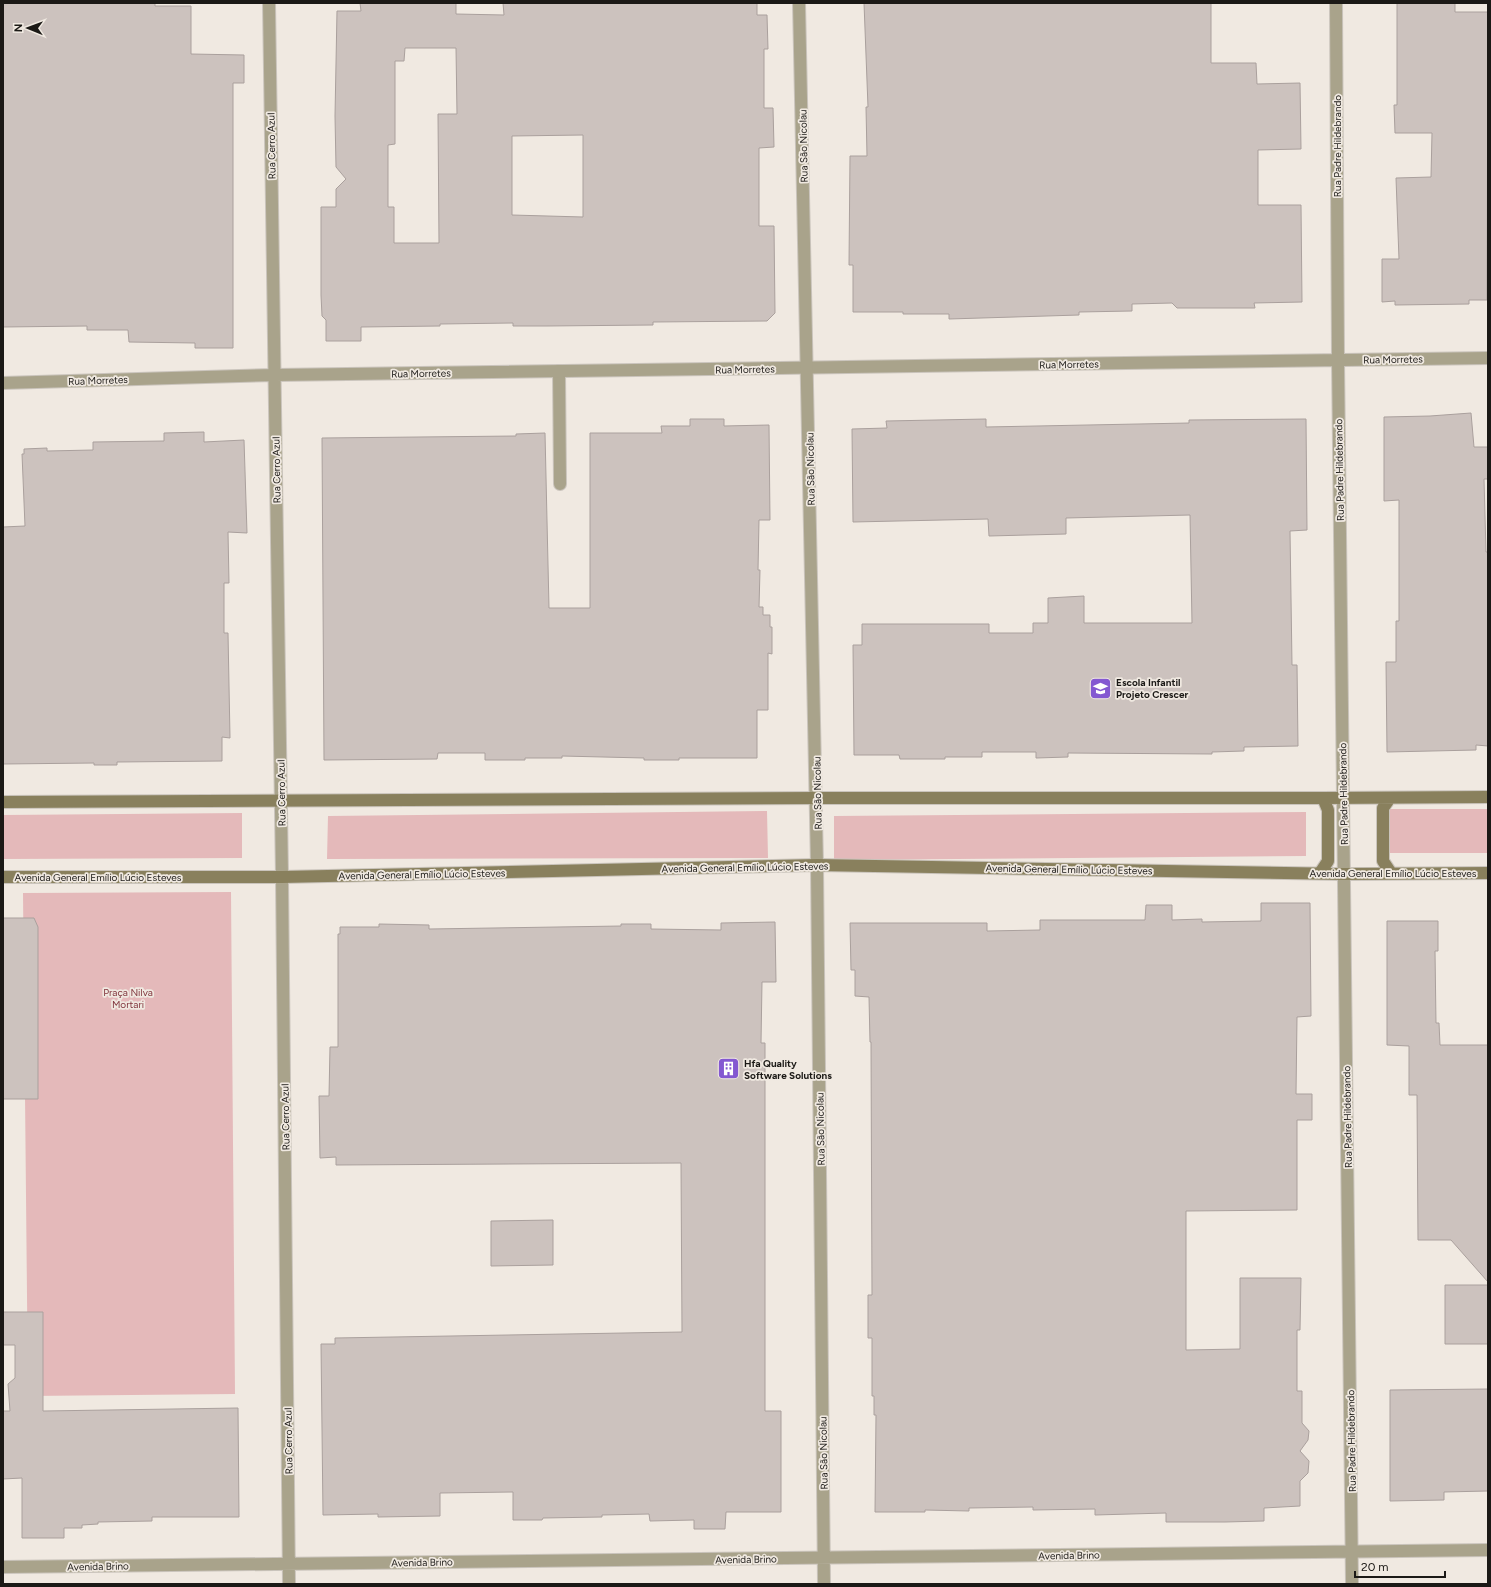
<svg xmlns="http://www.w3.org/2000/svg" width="1491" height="1587" viewBox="0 0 1491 1587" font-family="Figtree,sans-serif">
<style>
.green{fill:#e4b9ba}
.building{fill:#ccc2be;stroke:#aaa09d;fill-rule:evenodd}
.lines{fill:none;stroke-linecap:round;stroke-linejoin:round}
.service-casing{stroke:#cac4bc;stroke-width:14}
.minor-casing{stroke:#cac4bc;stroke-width:14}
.tertiary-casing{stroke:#cac4bc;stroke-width:14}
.secondary-casing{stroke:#cac4bc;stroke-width:14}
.service{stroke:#a9a38b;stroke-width:12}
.minor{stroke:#a9a38b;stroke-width:12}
.tertiary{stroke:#a9a38b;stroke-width:12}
.secondary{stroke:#89805d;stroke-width:12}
.labels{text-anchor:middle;stroke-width:3.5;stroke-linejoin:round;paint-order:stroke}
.street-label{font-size:10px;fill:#1b1916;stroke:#f0e9e1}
.poi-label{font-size:10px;font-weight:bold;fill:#1b1916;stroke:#f0e9e1;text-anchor:start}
.park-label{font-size:10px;fill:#81353d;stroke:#f0e9e1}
</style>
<rect width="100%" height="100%" fill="#f0e9e1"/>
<path class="green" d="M 1390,809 L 1488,809 L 1488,853 L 1390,853 Z
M 767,811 L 768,858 L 327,859 L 328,816 Z
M 1306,812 L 1306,856 L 834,860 L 834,816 Z
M 242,813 L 242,858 L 3,859 L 3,815 Z
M 231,892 L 235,1394 L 28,1396 L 23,893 Z"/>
<path class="building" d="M 3,3 L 155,3 L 155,6 L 191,6 L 191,54 L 244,55 L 244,83 L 233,83 L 233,348 L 195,348 L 195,343 L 129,342 L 128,330 L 87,330 L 87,326 L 3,327 Z
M 360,3 L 456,3 L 456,14 L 504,15 L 503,3 L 757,3 L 757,15 L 767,15 L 768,49 L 764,49 L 764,108 L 773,108 L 774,147 L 759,148 L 759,226 L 774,226 L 775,313 L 767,321 L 653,322 L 653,325 L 547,326 L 513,326 L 513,323 L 440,324 L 440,326 L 361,327 L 361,341 L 326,341 L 326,320 L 322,316 L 321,295 L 321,207 L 336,207 L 336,189 L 346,179 L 336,167 L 335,116 L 337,11 L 361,11 ZM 405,48 L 456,48 L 457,114 L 438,114 L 439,243 L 394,243 L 394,207 L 388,207 L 388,145 L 395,144 L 395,61 L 404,61 ZM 583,135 L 583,217 L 512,215 L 512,136 Z
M 864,3 L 1211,3 L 1211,63 L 1256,63 L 1257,84 L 1300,83 L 1301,149 L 1258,150 L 1258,205 L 1301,205 L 1302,302 L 1254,303 L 1255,308 L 1177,308 L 1172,303 L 1132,304 L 1132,311 L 1079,312 L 1079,315 L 949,319 L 949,314 L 903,314 L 903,312 L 853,312 L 853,265 L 849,265 L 850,156 L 867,156 L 866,107 L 868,107 Z
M 1397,3 L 1455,3 L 1455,12 L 1488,12 L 1487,300 L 1469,300 L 1469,304 L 1395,305 L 1395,301 L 1382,302 L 1382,259 L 1399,259 L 1396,178 L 1431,177 L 1432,133 L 1395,133 L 1394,105 L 1397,105 Z
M 1471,413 L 1474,447 L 1488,447 L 1488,479 L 1484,479 L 1486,552 L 1488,552 L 1488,746 L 1476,745 L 1476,750 L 1387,752 L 1386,662 L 1396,662 L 1396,621 L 1399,621 L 1399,500 L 1384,501 L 1384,417 L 1430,416 Z
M 690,419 L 724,419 L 724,426 L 769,425 L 770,520 L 759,520 L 758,570 L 760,570 L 759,607 L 763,607 L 763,615 L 770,615 L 770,627 L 772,627 L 772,654 L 768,653 L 768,710 L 757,710 L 757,758 L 679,758 L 679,760 L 644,760 L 644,758 L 562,756 L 562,758 L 525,758 L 525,760 L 485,760 L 485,753 L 438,753 L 437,759 L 324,760 L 322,438 L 516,436 L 516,434 L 545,433 L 549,608 L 590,608 L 590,433 L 662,433 L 661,426 L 690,426 Z
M 986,419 L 986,427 L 1189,423 L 1189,420 L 1306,419 L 1307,530 L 1290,531 L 1292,665 L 1297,665 L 1298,746 L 1244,747 L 1244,751 L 1212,752 L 1212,754 L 1068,753 L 1068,757 L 1036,758 L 1036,752 L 982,752 L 982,757 L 945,757 L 945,759 L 900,759 L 899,755 L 854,755 L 853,645 L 862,645 L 862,624 L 989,624 L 989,633 L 1033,633 L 1033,623 L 1048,623 L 1048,598 L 1084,596 L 1084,623 L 1192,623 L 1190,515 L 1066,518 L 1066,534 L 989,536 L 988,519 L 853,522 L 852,429 L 887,428 L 886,421 Z
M 204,432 L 204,442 L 244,440 L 247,533 L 228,532 L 229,583 L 224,583 L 224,633 L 228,633 L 230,738 L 222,737 L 222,761 L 117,762 L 117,765 L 94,765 L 94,763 L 3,764 L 3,527 L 25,526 L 22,454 L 24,454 L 24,449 L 47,448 L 47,451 L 93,450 L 93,442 L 164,441 L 164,433 Z
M 1261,903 L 1310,903 L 1311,1016 L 1297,1017 L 1296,1094 L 1312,1094 L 1312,1120 L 1297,1120 L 1297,1210 L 1186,1211 L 1186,1350 L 1240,1349 L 1240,1278 L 1301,1278 L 1300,1330 L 1297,1330 L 1297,1391 L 1302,1391 L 1302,1423 L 1309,1431 L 1308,1440 L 1300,1451 L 1309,1461 L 1308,1473 L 1300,1481 L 1300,1506 L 1264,1508 L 1264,1521 L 1225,1522 L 1166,1522 L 1166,1513 L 1095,1515 L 1095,1509 L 1033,1510 L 1033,1507 L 969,1508 L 969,1511 L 925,1510 L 925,1512 L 875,1512 L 876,1415 L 874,1415 L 874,1396 L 872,1396 L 872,1338 L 868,1338 L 868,1295 L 872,1295 L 871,1042 L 870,1042 L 869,997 L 855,996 L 855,970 L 851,970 L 850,923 L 987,923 L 987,931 L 1040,930 L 1040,920 L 1145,920 L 1146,905 L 1172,905 L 1172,920 L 1202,919 L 1202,922 L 1261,921 Z
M 3,918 L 34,918 L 38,927 L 38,1099 L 3,1099 Z
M 1387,921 L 1438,921 L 1438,951 L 1435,951 L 1436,1023 L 1439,1023 L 1440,1045 L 1488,1045 L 1488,1282 L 1451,1240 L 1418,1240 L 1417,1095 L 1409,1095 L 1409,1046 L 1387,1045 Z
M 775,922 L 776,982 L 762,982 L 761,1043 L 765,1043 L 765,1411 L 781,1411 L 781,1512 L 726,1512 L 725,1529 L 694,1529 L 694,1520 L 650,1521 L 649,1514 L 602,1515 L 602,1517 L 543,1518 L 542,1520 L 513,1520 L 513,1492 L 440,1493 L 440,1516 L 378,1517 L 378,1514 L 323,1515 L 321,1344 L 335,1344 L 335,1338 L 682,1332 L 681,1163 L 336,1165 L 336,1157 L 320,1158 L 319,1096 L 329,1096 L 330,1047 L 338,1047 L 338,934 L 340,934 L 340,927 L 379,927 L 379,924 L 429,925 L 429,929 L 621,926 L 621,924 L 651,924 L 651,929 L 721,930 L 721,923 Z
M 553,1220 L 553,1265 L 491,1266 L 491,1221 Z
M 1445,1285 L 1488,1285 L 1488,1344 L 1445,1344 Z
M 3,1312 L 43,1312 L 43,1411 L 238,1408 L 239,1517 L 152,1517 L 152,1521 L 98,1522 L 98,1524 L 82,1525 L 82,1528 L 64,1528 L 64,1538 L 22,1538 L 22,1478 L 3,1479 L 3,1411 L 10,1411 L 8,1384 L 15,1378 L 15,1345 L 3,1345 Z
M 1488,1389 L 1488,1491 L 1444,1492 L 1444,1500 L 1390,1501 L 1390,1390 Z"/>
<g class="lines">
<defs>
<path id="service" d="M 559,371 L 560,484"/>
<path id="minor" d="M 269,3 L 282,877 L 289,1584
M 1336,3 L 1338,360 L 1352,1584
M 3,383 L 275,375 L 1488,358
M 817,865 L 824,1584
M 3,1567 L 1488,1550"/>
<path id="tertiary" d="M 799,3 L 817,865"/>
<path id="secondary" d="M 1390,798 L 1383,808 L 1383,861 L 1391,873
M 3,802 L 817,798 L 1323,798 L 1488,797
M 1320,873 L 1328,861 L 1328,810 L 1323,798
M 3,877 L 282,877 L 817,865 L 1344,874 L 1488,873"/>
</defs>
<use href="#service" class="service-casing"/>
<use href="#minor" class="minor-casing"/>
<use href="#tertiary" class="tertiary-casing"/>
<use href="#secondary" class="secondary-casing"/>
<use href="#service" class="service"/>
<use href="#minor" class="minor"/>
<use href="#tertiary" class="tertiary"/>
<use href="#secondary" class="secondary"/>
</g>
<defs>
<symbol id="school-square" viewBox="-11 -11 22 22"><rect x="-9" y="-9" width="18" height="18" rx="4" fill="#8458d1" stroke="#f0e9e1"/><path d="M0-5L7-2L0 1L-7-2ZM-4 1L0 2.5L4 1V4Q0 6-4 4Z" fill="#fff"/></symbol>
<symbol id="building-square" viewBox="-11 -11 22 22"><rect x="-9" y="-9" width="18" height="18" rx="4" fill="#8458d1" stroke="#f0e9e1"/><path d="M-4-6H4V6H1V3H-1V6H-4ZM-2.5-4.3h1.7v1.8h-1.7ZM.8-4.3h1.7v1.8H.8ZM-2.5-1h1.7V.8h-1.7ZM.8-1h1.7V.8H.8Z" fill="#fff"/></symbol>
</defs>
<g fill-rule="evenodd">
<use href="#school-square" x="1088" y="676" width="25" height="25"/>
<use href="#building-square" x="716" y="1056" width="25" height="25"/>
</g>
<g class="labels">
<g class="street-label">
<text transform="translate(271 146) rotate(-91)" y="4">Rua Cerro Azul</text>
<text transform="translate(803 146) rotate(-91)" y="4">Rua São Nicolau</text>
<text transform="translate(1337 146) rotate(-90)" y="4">Rua Padre Hildebrando</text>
<text transform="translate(1393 359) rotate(-1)" y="4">Rua Morretes</text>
<text transform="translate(1069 364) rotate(-1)" y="4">Rua Morretes</text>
<text transform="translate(745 369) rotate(-1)" y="4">Rua Morretes</text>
<text transform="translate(421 373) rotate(-1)" y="4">Rua Morretes</text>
<text transform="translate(98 380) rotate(-2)" y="4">Rua Morretes</text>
<text transform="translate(810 469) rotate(-91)" y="4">Rua São Nicolau</text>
<text transform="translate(276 470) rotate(-91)" y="4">Rua Cerro Azul</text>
<text transform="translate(1339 470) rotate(-91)" y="4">Rua Padre Hildebrando</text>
<text transform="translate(281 793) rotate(-91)" y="4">Rua Cerro Azul</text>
<text transform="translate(817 793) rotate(-91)" y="4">Rua São Nicolau</text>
<text transform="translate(1343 794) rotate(-91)" y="4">Rua Padre Hildebrando</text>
<text transform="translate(745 867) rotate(-1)" y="4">Avenida General Emílio Lúcio Esteves</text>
<text transform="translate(1069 869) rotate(1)" y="4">Avenida General Emílio Lúcio Esteves</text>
<text x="1393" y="877">Avenida General Emílio Lúcio Esteves</text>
<text transform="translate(422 874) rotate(-1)" y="4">Avenida General Emílio Lúcio Esteves</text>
<text x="98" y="881">Avenida General Emílio Lúcio Esteves</text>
<text transform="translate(285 1117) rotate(-91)" y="4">Rua Cerro Azul</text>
<text transform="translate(1347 1117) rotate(-91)" y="4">Rua Padre Hildebrando</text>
<text transform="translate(820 1129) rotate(-91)" y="4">Rua São Nicolau</text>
<text transform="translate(288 1441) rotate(-91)" y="4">Rua Cerro Azul</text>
<text transform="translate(1351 1441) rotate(-91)" y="4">Rua Padre Hildebrando</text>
<text transform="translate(823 1453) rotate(-91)" y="4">Rua São Nicolau</text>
<text transform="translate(1069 1555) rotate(-1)" y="4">Avenida Brino</text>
<text transform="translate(746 1559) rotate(-1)" y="4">Avenida Brino</text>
<text transform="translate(422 1562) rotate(-1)" y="4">Avenida Brino</text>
<text transform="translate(98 1566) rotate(-1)" y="4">Avenida Brino</text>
</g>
<g class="poi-label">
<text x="1116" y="686">Escola Infantil<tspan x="1116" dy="12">Projeto Crescer</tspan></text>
<text x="744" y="1067">Hfa Quality<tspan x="744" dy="12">Software Solutions</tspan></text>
</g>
<g class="park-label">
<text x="128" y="996">Praça Nilva<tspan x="128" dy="12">Mortari</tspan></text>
</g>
</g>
<rect width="1491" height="1587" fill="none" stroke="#1b1916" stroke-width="8"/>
<g transform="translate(28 28) rotate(271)" stroke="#f0e9e1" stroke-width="3" paint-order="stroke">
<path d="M0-3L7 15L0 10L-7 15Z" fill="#1b1916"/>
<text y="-6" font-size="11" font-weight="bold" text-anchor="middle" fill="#1b1916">N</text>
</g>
<path d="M1355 1571v6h90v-6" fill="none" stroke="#1b1916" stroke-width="2"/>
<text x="1361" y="1571" font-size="12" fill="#1b1916" stroke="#f0e9e1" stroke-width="3" paint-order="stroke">20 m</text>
</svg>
